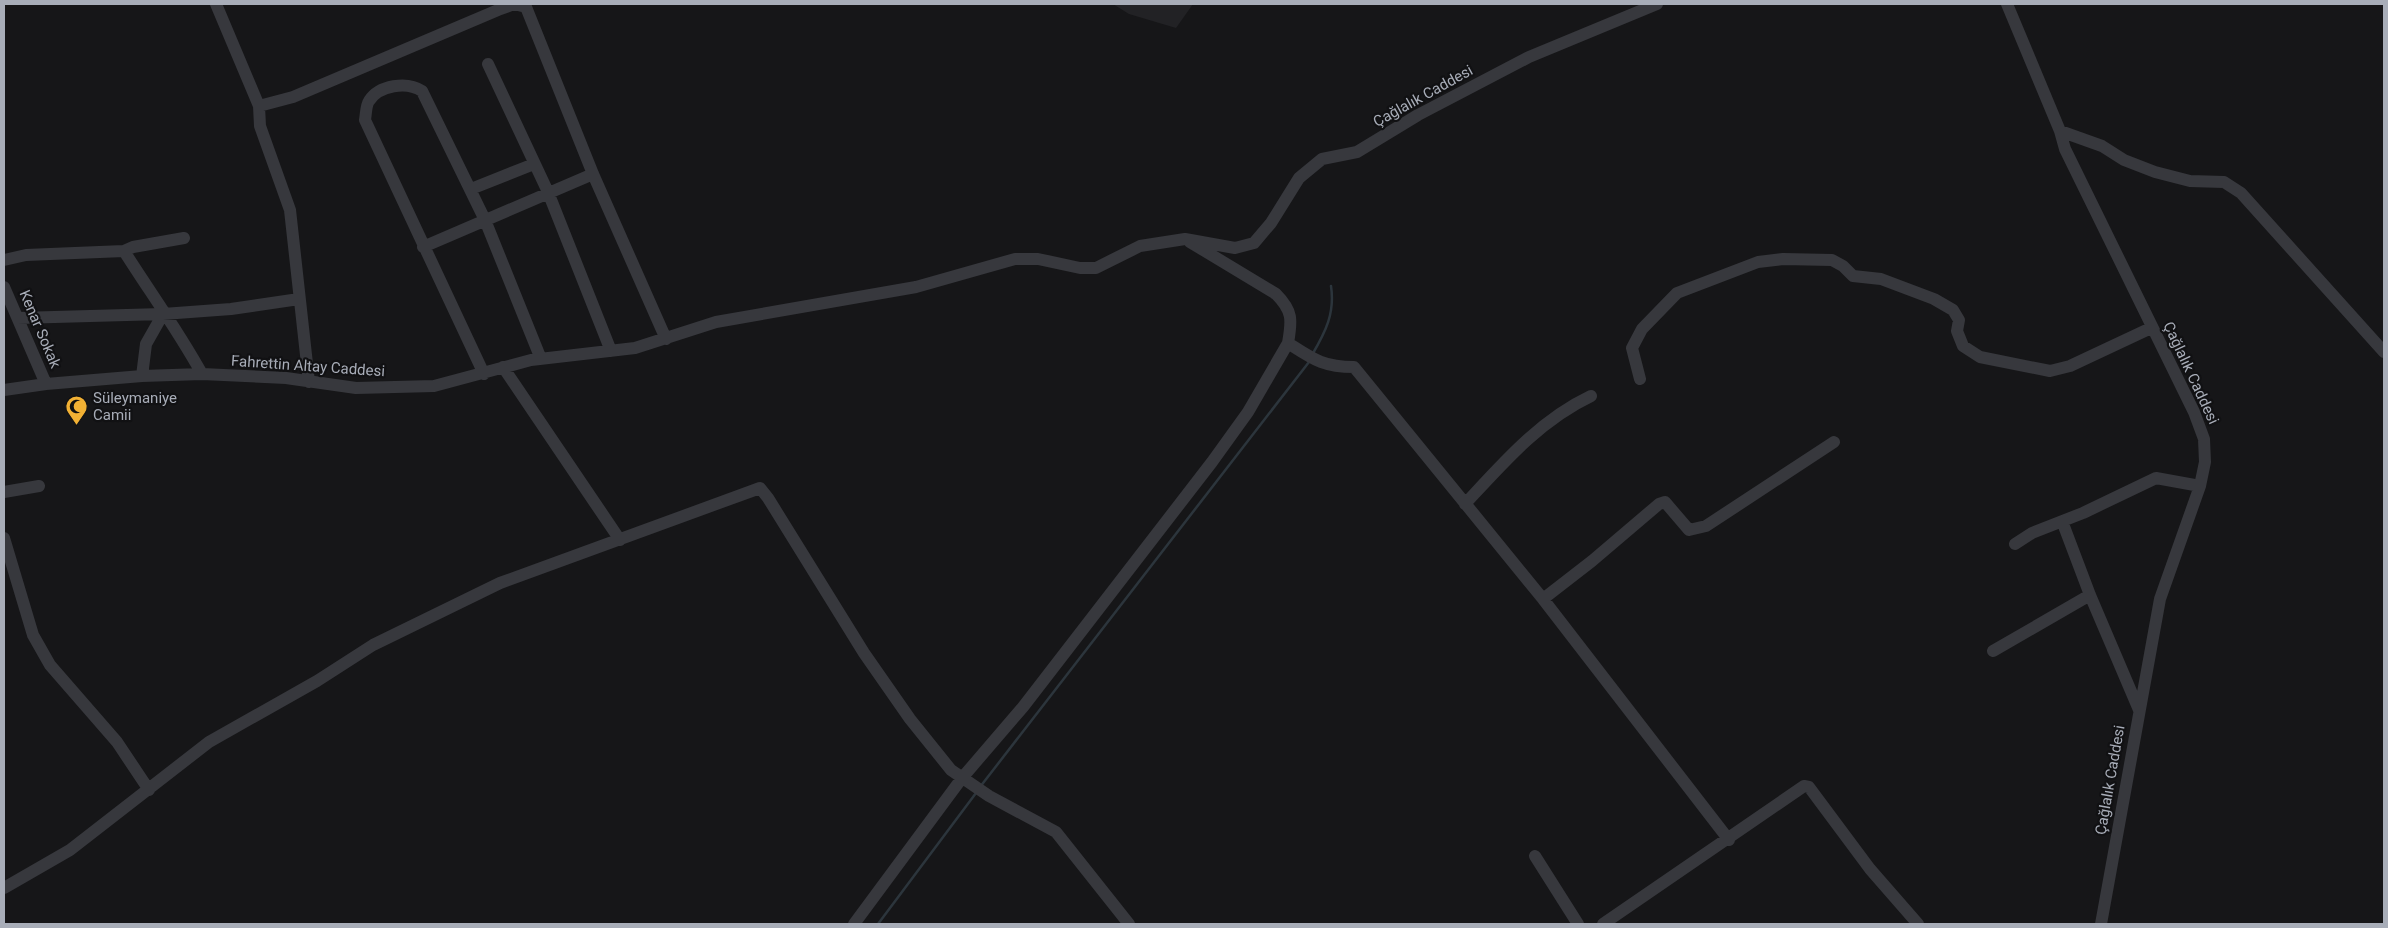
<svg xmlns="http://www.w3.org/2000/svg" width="2388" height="928" viewBox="0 0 2388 928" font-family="Roboto,sans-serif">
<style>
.built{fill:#222225}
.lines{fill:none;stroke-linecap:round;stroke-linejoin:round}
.stream{stroke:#2c353c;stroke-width:2.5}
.minor{stroke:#37383d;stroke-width:12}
.labels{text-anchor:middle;stroke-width:4.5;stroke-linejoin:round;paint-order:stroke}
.street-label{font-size:15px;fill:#a8adb8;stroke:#111113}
.poi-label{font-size:15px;fill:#a8adb8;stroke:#111113;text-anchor:start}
</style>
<rect width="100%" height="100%" fill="#161618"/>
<path class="built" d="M 1113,4 L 1193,4 L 1176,28 L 1129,14 Z"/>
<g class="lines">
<path class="stream" d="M 1312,355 C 1326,331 1335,313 1331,286
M 980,787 L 1309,362
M 878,924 L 976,793"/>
<path class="minor" d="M 216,4 L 259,106 L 260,126 L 290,210 L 309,382
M 2007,4 L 2060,131 L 2065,149 L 2194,412 L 2204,439 L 2205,462 L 2200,486 L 2160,599 L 2101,924
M 488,64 L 548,192 L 611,351
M 259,106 L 293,97 L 498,10 L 514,4 L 526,7 L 593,174 L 666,339
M 2060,131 L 2102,146 L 2124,160 L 2155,172 L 2190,181 L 2224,182 L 2241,193 L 2384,352
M 471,189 L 534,164
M 1190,242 L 1276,294 C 1293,311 1292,320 1288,343 C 1313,359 1323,367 1354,367 L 1543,599 L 1729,840
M 423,247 L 593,174
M 124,251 C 150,292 179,332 202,374
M 4,260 L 26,255 L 124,251 L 133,247 L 184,238
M 4,287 L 46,384
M 18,318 L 163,314 L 231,309 L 299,299
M 503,367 L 620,540
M 484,374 L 365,120 C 366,114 366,105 369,101 C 379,85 407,81 422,91 L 485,220 L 541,359
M 142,376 L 146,344 L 163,314
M 1640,379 L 1632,348 L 1642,329 L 1677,293 L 1758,262 L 1783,259 L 1832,260 L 1843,266 L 1853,276 L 1881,279 L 1934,299 L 1953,310 L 1959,320 L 1957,331 L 1963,346 L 1980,357 L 2050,371 L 2070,366 L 2151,328
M 4,390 L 46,384 L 142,376 L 202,374 L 286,378 L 356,388 L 434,386 L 531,360 L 635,348 L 716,322 L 916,287 L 1015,259 L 1038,259 L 1080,268 L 1096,268 L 1140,246 L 1185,239 L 1235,248 L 1254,243 L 1271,223 L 1299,178 L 1322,159 L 1357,152 L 1418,115 L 1529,57 L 1657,4
M 4,492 L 39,486
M 1465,504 C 1503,463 1540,420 1591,396
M 2062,521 L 2090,595 L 2139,710
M 4,538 L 33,635 L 50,665 L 117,742 L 149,790
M 2015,544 L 2032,533 L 2083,513 L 2156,478 L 2200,486
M 1543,599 L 1592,561 L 1659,504 L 1665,502 L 1689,530 L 1706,526 L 1834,442
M 1993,651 L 2090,595
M 1535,856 L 1578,924
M 4,888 L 70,850 L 209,742 L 317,681 L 373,645 L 500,583 L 760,488 L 768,498 L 864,653 L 910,719 L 951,770 L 989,796 L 1056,832 L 1129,924
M 854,924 L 962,778 L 1023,707 L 1212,462 L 1248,412 L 1288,343
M 1603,924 L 1804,786 L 1809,787 L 1870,869 L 1918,924"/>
</g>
<defs>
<symbol id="mosque-pin" viewBox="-11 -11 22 30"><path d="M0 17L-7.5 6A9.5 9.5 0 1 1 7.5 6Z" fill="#f2b134" stroke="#111113"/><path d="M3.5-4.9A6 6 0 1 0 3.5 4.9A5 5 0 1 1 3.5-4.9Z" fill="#111"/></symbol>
</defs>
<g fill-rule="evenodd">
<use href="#mosque-pin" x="64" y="394" width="25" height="34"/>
</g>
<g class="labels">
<g class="street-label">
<text transform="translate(1423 96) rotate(-29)" y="5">Çağlalık Caddesi</text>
<text transform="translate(40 329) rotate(67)" y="5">Kenar Sokak</text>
<text transform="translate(308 366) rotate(4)" y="5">Fahrettin Altay Caddesi</text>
<text transform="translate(2191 373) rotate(65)" y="5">Çağlalık Caddesi</text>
<text transform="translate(2110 780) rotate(-80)" y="5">Çağlalık Caddesi</text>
</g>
<g class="poi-label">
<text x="93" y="403">Süleymaniye<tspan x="93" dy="17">Camii</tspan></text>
</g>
</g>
<rect width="2388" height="928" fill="none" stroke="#a8adb8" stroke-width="10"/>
</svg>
